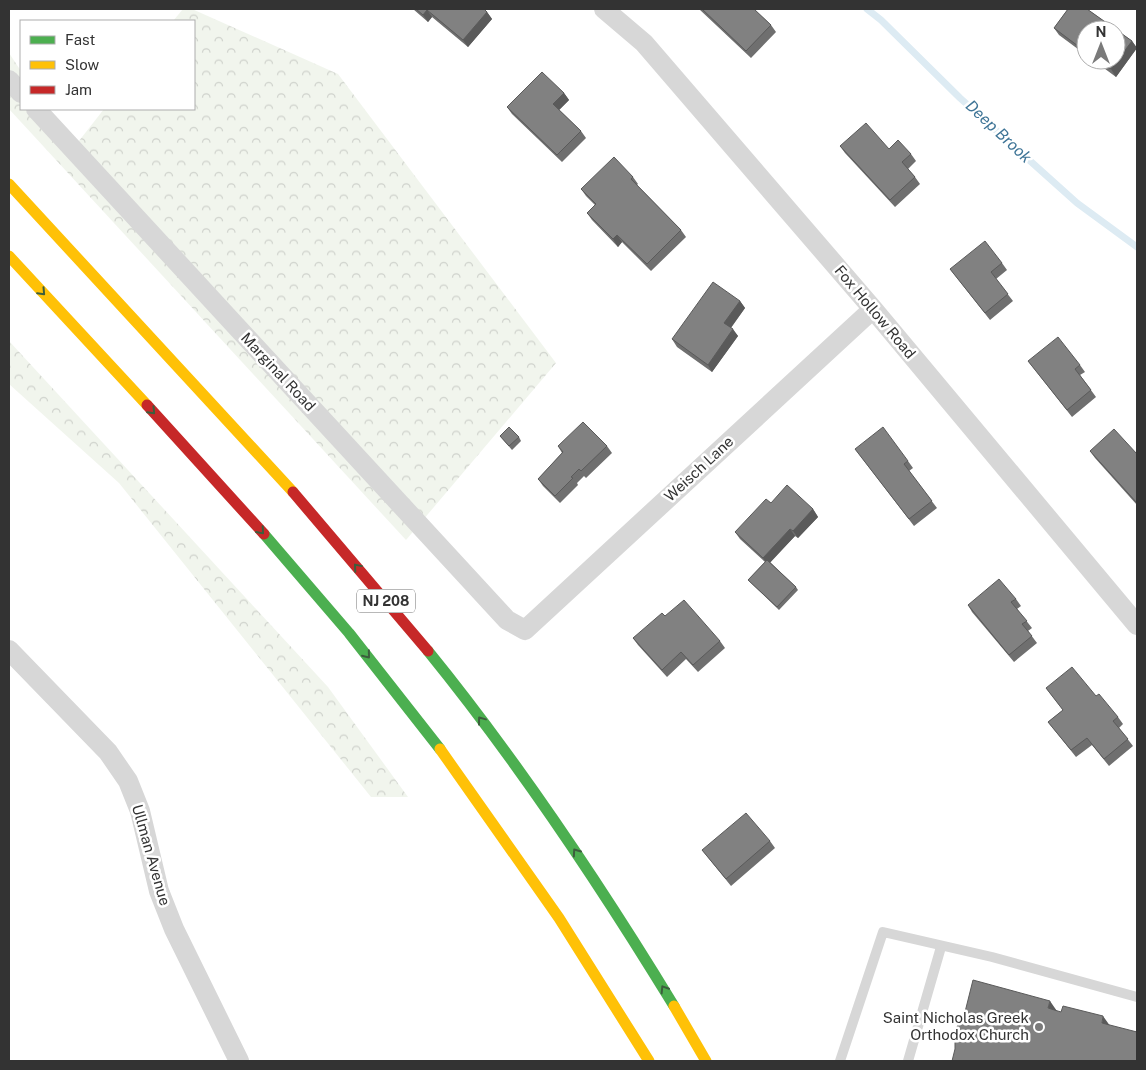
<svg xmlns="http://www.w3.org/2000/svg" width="1146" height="1070" viewBox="0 0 1146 1070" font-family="'Public Sans',sans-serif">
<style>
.forest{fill:url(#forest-crowns)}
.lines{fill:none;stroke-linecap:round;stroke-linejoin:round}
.stream{stroke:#ddebf3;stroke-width:7}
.lane{stroke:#d7d7d7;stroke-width:10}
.street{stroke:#d7d7d7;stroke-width:20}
.fast{stroke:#4caf50;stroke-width:11}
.slow{stroke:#ffc107;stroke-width:11}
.jam{stroke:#c62828;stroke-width:11}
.wall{fill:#6f6f6f}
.shaded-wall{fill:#5a5a5a}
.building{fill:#818181;stroke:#5a5a5a}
.oneway{stroke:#3c5e3d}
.poi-dot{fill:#7a7a7a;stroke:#fff;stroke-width:2}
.labels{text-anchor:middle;stroke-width:5;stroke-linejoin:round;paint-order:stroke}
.shield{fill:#fff;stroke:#707070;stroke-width:1}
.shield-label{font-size:14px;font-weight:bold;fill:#333}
.street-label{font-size:15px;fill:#333;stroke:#fff}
.poi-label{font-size:15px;fill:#333;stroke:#fff;text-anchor:end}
.water-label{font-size:16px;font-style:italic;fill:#3f7597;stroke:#fff}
</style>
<defs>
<pattern id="forest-crowns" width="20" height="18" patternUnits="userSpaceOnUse" patternTransform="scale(1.25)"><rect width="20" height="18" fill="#f1f5ed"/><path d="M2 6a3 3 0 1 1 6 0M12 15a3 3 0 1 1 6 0" fill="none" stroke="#cfd2cc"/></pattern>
</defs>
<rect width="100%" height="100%" fill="#fff"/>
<path class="forest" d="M 183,9 L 192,9 L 338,74 L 556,363 L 406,540 L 9,109 L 9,53 L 21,71 L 21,109 L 49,109 L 75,146 L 104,109 L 194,109 L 194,21 L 173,21 Z
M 9,341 L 328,687 L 408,797 L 371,797 L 119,483 L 9,384 Z"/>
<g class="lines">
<path class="stream" d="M 867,9 L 881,20 L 960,98 L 1077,203 L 1137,247"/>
<path class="lane" d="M 840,1061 L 883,932 L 992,957 L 1137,997
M 908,1061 L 941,947"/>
<path class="street" d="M 604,9 L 644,43 L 873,309 L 1137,625
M 9,80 L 21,93
M 36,109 L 507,620 L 525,630 L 873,309
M 9,650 L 108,752 L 128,781 L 140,811 L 159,891 L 174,929 L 239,1061"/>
<path class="fast" d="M 264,534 L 349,633 L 440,749
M 428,651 C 519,763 599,883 674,1006"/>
<path class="slow" d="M 9,184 L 293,492
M 9,256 L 147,405
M 440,749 L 559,918 L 649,1061
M 674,1006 L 706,1061"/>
<path class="jam" d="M 147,405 L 264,534
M 293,492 L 428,651"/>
</g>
<path class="wall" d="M 413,9 L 484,9 L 487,12 L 492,19 L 468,47 L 432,17 L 428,22 Z
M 699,9 L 754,9 L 771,25 L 776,32 L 751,58 Z
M 1068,9 L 1087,9 L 1132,41 L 1137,48 L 1116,77 L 1093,60 L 1116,60 L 1116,30 L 1086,30 L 1086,55 L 1059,35 L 1054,28 Z
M 564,93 L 569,100 L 559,110 L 581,131 L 586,138 L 562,162 L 512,114 L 507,107 Z
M 840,146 L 889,149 L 911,154 L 916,161 L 908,169 L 915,177 L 920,184 L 895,207 L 845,153 Z
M 633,177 L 638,184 L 637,185 L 681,230 L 686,237 L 651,271 L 622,242 L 618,247 L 592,220 L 587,213 L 595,205 L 586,196 L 581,189 Z
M 1002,263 L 1007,270 L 996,279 L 1013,301 L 990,320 L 950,269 Z
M 740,301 L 745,308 L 731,328 L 738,336 L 712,372 L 677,347 L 672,339 Z
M 1028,361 L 1080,365 L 1085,372 L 1080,375 L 1096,397 L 1072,417 Z
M 500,436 L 519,437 L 521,441 L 512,450 Z
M 558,446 L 607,446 L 612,453 L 586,478 L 584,476 L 577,483 L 578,485 L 560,503 L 543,486 L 538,479 L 562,453 Z
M 855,449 L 908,461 L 913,468 L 909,471 L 937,508 L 914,526 Z
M 1090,451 L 1137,454 L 1137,505 L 1095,458 Z
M 771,503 L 813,509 L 818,517 L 798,538 L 795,536 L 770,562 L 796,587 L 798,590 L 779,610 L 751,583 L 748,580 L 765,562 L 740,539 L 735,532 Z
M 1016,599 L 1021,606 L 1017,609 L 1032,628 L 1028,631 L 1037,643 L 1014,662 L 972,612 L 968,605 Z
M 665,616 L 720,641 L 725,648 L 698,672 L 686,659 L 667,677 L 638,645 L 633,638 Z
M 1046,688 L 1096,696 L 1118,717 L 1123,724 L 1119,728 L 1133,746 L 1109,766 L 1092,745 L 1076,757 L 1048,722 L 1063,710 Z
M 770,841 L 775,848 L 731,886 L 702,850 Z"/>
<path class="shaded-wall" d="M 427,10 L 432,17 L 428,22 L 423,15 Z
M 487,12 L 492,19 L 468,47 L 463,40 Z
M 1132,41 L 1137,48 L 1116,77 L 1111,69 Z
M 564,93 L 569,100 L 558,111 L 553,104 Z
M 617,235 L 622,242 L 618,247 L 613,239 Z
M 740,301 L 745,308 L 729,330 L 724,323 Z
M 733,329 L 738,336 L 712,372 L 708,365 Z
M 813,509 L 818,517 L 798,538 L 793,531 Z
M 790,529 L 795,536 L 768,565 L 763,558 Z
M 1050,1001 L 1059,1014 L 1048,1008 Z
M 1103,1016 L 1113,1030 L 1102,1023 Z"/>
<path class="building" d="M 416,9 L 484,9 L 487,12 L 463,40 L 427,10 L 423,15 Z
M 702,9 L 754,9 L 771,25 L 746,51 Z
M 1068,9 L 1087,9 L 1132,41 L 1111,69 L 1098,60 L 1116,60 L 1116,30 L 1086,30 L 1086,52 L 1054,28 Z
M 542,72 L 564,93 L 553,104 L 581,131 L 557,155 L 507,107 Z
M 866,123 L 889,149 L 898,140 L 911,154 L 902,162 L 915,177 L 890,200 L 840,146 Z
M 614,157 L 633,177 L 631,179 L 681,230 L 647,264 L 617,235 L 613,239 L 587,213 L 596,204 L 581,189 Z
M 985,241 L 1002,263 L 991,272 L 1008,294 L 985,313 L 950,269 Z
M 713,282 L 740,301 L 724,323 L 733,329 L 708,365 L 672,339 Z
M 1058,337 L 1080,365 L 1075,369 L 1091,390 L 1067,410 L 1028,361 Z
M 583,422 L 607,446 L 581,471 L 579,469 L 571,477 L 573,478 L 555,496 L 538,479 L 563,452 L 558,446 Z
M 509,427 L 519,437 L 509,446 L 500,436 Z
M 883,427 L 908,461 L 904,464 L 932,501 L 909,519 L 855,449 Z
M 1114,429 L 1137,454 L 1137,503 L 1090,451 Z
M 787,485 L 813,509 L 793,531 L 790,529 L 763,558 L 735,532 L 766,499 L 771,503 Z
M 767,560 L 796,587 L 777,607 L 748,580 Z
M 999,579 L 1016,599 L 1011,602 L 1027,621 L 1022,624 L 1032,636 L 1009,655 L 968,605 Z
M 684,600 L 720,641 L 693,665 L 681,652 L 662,670 L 633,638 L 662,613 L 665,616 Z
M 1072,667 L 1096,696 L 1099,694 L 1118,717 L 1113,721 L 1128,739 L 1104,759 L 1087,738 L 1071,750 L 1048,722 L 1063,710 L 1046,688 Z
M 746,813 L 770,841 L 726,879 L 702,850 Z
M 973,980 L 1050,1001 L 1048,1008 L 1061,1012 L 1063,1006 L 1103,1016 L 1102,1023 L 1137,1032 L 1137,1061 L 952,1061 L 955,1049 L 955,1030 L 964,1016 Z"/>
<defs><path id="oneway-chevron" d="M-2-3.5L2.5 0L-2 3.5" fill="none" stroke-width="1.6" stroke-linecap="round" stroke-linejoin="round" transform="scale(1.25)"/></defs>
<g class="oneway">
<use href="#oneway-chevron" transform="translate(42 292) rotate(47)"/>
<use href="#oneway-chevron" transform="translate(152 411) rotate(47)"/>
<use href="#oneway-chevron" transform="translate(261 531) rotate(49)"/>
<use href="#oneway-chevron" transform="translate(357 567) rotate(-130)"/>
<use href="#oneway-chevron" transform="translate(367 655) rotate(51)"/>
<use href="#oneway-chevron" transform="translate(481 720) rotate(-127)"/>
<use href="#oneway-chevron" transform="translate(576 852) rotate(-125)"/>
<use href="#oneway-chevron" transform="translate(664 989) rotate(-122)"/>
</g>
<circle class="poi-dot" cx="1039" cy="1027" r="5"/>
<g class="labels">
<rect class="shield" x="357" y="589.5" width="58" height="23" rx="4"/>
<g class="shield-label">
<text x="386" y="606">NJ 208</text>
</g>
<g class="street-label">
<text transform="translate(875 312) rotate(50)" y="5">Fox Hollow Road</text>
<text transform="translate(278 372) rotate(47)" y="5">Marginal Road</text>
<text transform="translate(699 469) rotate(-43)" y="5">Weisch Lane</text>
<text transform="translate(151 855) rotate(74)" y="5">Ullman Avenue</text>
</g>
<g class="poi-label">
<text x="1029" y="1023">Saint Nicholas Greek<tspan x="1029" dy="17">Orthodox Church</tspan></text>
</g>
<g class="water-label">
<text transform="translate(999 131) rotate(43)" y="6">Deep Brook</text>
</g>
</g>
<rect width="1146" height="1070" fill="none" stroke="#333333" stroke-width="20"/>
<rect x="20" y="20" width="175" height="90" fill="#ffffff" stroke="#adadad"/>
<rect x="30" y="36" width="25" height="8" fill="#4caf50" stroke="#adadad"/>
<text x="65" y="45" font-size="15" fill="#333333">Fast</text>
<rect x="30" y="61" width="25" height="8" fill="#ffc107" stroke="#adadad"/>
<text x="65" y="70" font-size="15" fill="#333333">Slow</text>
<rect x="30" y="86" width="25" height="8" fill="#c62828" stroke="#adadad"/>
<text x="65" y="95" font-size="15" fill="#333333">Jam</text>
<g transform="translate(1101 45)"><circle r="24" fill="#ffffff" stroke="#adadad"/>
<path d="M0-4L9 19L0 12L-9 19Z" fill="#7a7a7a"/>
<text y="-8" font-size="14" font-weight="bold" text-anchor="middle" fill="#333333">N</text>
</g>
</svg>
